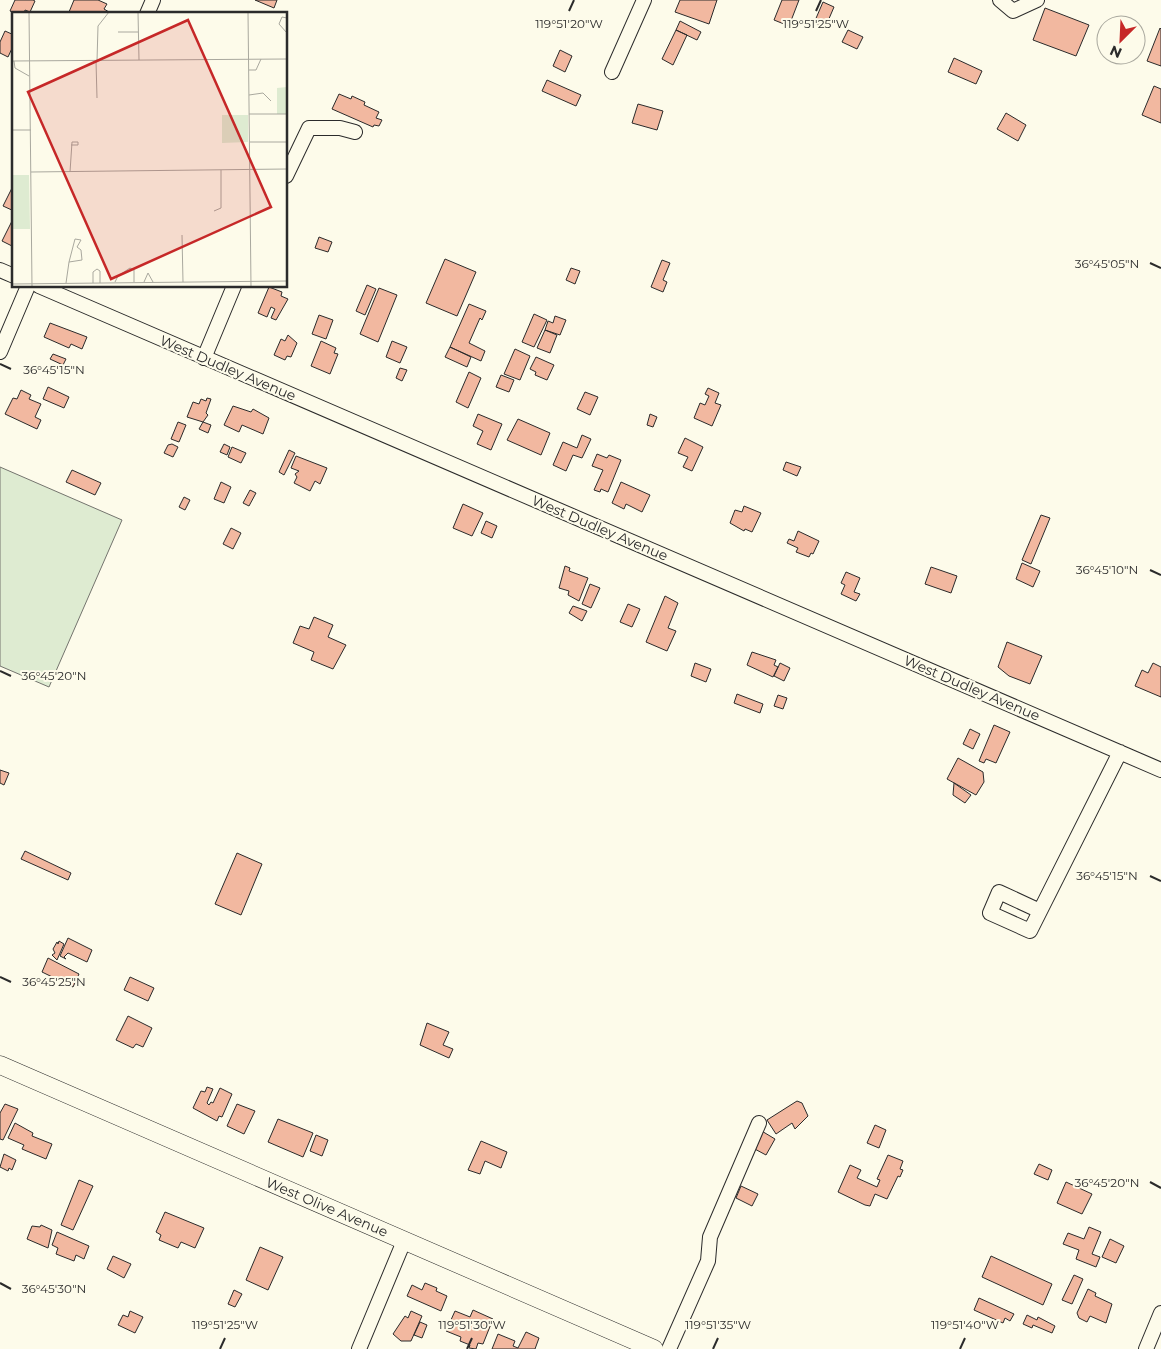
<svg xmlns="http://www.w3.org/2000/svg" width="1161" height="1349" viewBox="0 0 1161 1349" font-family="Montserrat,sans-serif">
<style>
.green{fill:#deebd1;stroke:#74746e}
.building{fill:#f2b8a0;stroke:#2b2b2b}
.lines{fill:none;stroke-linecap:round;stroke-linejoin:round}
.minor-casing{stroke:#2b2b2b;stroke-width:16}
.major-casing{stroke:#2b2b2b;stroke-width:19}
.minor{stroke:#fdfbea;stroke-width:14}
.major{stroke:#fdfbea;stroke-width:18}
.ticks{fill:none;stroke:#2b2b2b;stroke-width:2}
.labels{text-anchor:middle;stroke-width:4;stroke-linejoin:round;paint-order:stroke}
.street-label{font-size:14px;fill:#2b2b2b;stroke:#fdfbea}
.inset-road{fill:none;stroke:#a9a89e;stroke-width:1}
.view{fill:#c62828;fill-opacity:0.15;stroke:#c62828;stroke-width:2.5}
.inset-edge{fill:none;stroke:#2b2b2b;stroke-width:2.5}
.ticks-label{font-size:12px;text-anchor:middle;fill:#2b2b2b;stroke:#fdfbea;stroke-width:4;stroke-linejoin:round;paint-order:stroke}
</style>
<rect width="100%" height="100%" fill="#fdfbea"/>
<path class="green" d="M 0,467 L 122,520 L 49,687 L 0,666 Z"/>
<path class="building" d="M 15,0 L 33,0 L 35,1 L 30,12 L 25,10 L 24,14 L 17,14 L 10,11 Z
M 74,0 L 98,0 L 107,4 L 104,9 L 109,12 L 109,14 L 73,14 L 69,12 Z
M 255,0 L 277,0 L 274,8 Z
M 680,0 L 717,0 L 709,24 L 675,12 Z
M 782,0 L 799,0 L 789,26 L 774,20 Z
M 823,2 L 834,7 L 825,28 L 814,23 Z
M 1045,8 L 1089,25 L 1076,56 L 1033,40 Z
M 680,21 L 701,32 L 697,40 L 676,30 Z
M 1160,28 L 1161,29 L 1161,66 L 1147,61 Z
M 676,30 L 687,35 L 673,65 L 662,59 Z
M 848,30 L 863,37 L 857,49 L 842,42 Z
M 5,31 L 14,35 L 14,44 L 8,57 L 0,53 L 0,42 Z
M 560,50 L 572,56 L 565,72 L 553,66 Z
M 954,58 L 982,71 L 976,84 L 948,72 Z
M 547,80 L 581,95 L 576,106 L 542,91 Z
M 1154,86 L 1161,89 L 1161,123 L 1142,115 Z
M 339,94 L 351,99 L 352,96 L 365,102 L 364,105 L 379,112 L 376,118 L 382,120 L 379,126 L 374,125 L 373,127 L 332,109 Z
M 638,104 L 663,111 L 657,130 L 632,123 Z
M 1006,113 L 1026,125 L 1018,141 L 997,129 Z
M 14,184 L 14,211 L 3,206 Z
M 14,217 L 14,247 L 2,241 Z
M 319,237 L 332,242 L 328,252 L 315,248 Z
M 445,259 L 476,272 L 457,316 L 426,303 Z
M 662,260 L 670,263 L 663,280 L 667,282 L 663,292 L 651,287 Z
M 571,268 L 580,271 L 575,284 L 566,280 Z
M 367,285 L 376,289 L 365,315 L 356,311 Z
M 269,287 L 282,292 L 281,296 L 288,299 L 276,320 L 271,318 L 275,309 L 271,307 L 267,317 L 258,313 Z
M 379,288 L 397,295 L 378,342 L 360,334 Z
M 469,304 L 486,311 L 482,320 L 480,318 L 469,343 L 485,351 L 481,361 L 450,347 Z
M 534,314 L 547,320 L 534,347 L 522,342 Z
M 319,315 L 333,320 L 326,339 L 312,334 Z
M 555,316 L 566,320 L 560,335 L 545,330 L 548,321 L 553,323 Z
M 50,323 L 87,337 L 82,349 L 71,344 L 69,348 L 44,337 Z
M 545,330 L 557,335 L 550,353 L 537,348 Z
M 288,335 L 297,343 L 291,357 L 287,356 L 285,360 L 274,355 L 281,339 L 285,341 Z
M 321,341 L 336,348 L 334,353 L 338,354 L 330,374 L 311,366 Z
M 392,341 L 407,347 L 400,363 L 386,357 Z
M 450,347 L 471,357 L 467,367 L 445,357 Z
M 515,349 L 530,356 L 520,380 L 504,374 Z
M 53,354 L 66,359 L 63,365 L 50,359 Z
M 536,357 L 554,365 L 547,380 L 535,375 L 536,372 L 530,369 Z
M 400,368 L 407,370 L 402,381 L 396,378 Z
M 469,372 L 481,378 L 468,408 L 456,402 Z
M 501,375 L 514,380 L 509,392 L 496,387 Z
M 48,387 L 69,397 L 64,408 L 43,399 Z
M 708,388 L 719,393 L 715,403 L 721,405 L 712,426 L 694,418 L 700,403 L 705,405 L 709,396 L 705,394 Z
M 21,390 L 31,395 L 29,399 L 41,404 L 35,417 L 41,420 L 37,429 L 5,414 L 13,398 L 17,399 Z
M 585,392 L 598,397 L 590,415 L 577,409 Z
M 207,398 L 211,399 L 206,413 L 208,415 L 203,422 L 187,417 L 193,402 L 199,404 L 201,399 L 206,401 Z
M 233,406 L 251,412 L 253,409 L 269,418 L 263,434 L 242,425 L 239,432 L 224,425 Z
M 478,414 L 502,424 L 491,450 L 477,444 L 483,431 L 473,426 Z
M 650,414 L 657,417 L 653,427 L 647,425 Z
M 518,419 L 550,433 L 541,455 L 507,440 Z
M 178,422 L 186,425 L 179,442 L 171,439 Z
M 203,422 L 211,425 L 208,433 L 199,429 Z
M 582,435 L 591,439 L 582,458 L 573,455 L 566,471 L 553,465 L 563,442 L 577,448 Z
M 685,438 L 703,447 L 692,471 L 683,467 L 688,457 L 678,453 Z
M 172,444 L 178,447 L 173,457 L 164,453 L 168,445 Z
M 224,444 L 230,447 L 227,455 L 220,452 Z
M 232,447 L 246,453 L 241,463 L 228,457 Z
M 289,450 L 295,453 L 284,475 L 279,472 Z
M 597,454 L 607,458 L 609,455 L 621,460 L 608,492 L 601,489 L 600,492 L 594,490 L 603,470 L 592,466 Z
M 296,456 L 327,468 L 320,484 L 315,481 L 310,491 L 294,483 L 297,477 L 295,474 L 299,471 L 291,468 Z
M 786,462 L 801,467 L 797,476 L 783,470 Z
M 72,470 L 101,483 L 95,495 L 66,482 Z
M 221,482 L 231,487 L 224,503 L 214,499 Z
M 621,482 L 650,495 L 642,512 L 626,504 L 624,509 L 612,503 Z
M 250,490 L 256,493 L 249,506 L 243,503 Z
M 184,497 L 190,500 L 185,510 L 179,507 Z
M 463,504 L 483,513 L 472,536 L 453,528 Z
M 744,506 L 761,513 L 752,532 L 745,529 L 744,531 L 730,523 L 735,510 L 742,512 Z
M 1041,515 L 1050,518 L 1031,564 L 1022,560 Z
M 486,521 L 497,526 L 492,538 L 481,533 Z
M 231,528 L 241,533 L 233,549 L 223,544 Z
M 798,531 L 819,541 L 813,554 L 811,553 L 809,557 L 796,552 L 798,548 L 787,543 L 789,539 L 794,541 Z
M 1022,563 L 1040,571 L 1033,587 L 1016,579 Z
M 565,566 L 570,568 L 569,571 L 588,578 L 579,601 L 568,595 L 569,591 L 559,588 Z
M 931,567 L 957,576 L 951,593 L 925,584 Z
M 846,572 L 860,578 L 854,592 L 860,594 L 856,601 L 841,594 L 845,585 L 841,583 Z
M 590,584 L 600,588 L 591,608 L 582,604 Z
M 665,596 L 678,603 L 668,628 L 676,631 L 667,651 L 646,642 Z
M 628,604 L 640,609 L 632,627 L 620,622 Z
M 573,606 L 587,611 L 582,621 L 569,613 Z
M 314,617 L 333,625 L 328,637 L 346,645 L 333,669 L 311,660 L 314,652 L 293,643 L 300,626 L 309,629 Z
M 1007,642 L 1042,656 L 1030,684 L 1009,676 L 998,667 Z
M 752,652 L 776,660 L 774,665 L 778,667 L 773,677 L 747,665 Z
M 695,663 L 711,669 L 706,682 L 691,676 Z
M 780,663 L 790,668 L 784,681 L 774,676 Z
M 1153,663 L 1161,667 L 1161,697 L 1135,686 L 1142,670 L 1148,673 Z
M 737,694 L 763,704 L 760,713 L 734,703 Z
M 778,695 L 787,698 L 783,709 L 774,706 Z
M 994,725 L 1010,732 L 996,763 L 986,759 L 984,763 L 979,761 Z
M 970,729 L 980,734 L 973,749 L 963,744 Z
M 958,758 L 983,772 L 984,782 L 976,795 L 947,779 Z
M 0,770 L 9,773 L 4,785 L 0,783 Z
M 954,783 L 971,795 L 965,803 L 953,795 Z
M 25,851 L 71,873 L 68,880 L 21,859 Z
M 237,853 L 262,864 L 241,915 L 215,904 Z
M 68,938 L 92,950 L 87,962 L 68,953 L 64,957 L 66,959 L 60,956 Z
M 59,941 L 64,944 L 57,960 L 52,955 L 55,953 L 53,949 L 57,942 L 58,944 Z
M 48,958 L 79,974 L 73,987 L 42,972 Z
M 130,977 L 154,988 L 148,1001 L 124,990 Z
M 128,1016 L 152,1028 L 143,1047 L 136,1044 L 133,1048 L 116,1040 Z
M 427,1023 L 449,1032 L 443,1045 L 453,1049 L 449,1058 L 420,1045 Z
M 207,1087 L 213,1089 L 207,1103 L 209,1105 L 211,1102 L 213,1103 L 220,1088 L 232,1094 L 222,1117 L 219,1116 L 217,1121 L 193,1108 L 201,1091 L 205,1092 Z
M 797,1101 L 802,1103 L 808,1116 L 795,1129 L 792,1123 L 776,1134 L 767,1120 Z
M 5,1104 L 18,1109 L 3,1140 L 0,1139 L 0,1113 Z
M 237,1104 L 255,1111 L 244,1134 L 227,1126 Z
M 278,1119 L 313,1133 L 303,1157 L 268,1142 Z
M 15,1123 L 33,1133 L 32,1136 L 52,1144 L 46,1159 L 22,1149 L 24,1145 L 8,1138 Z
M 875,1125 L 886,1130 L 879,1148 L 867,1143 Z
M 760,1130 L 775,1139 L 766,1155 L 751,1147 Z
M 316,1135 L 328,1140 L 322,1156 L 310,1151 Z
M 481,1141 L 507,1152 L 501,1168 L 485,1161 L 480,1174 L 468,1170 Z
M 4,1154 L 16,1160 L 12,1170 L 9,1168 L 8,1171 L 0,1167 Z
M 888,1155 L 903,1161 L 900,1169 L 903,1170 L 900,1177 L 898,1176 L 887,1199 L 875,1194 L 870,1206 L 865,1205 L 838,1192 L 850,1165 L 861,1170 L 857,1178 L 877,1187 L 880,1180 L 877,1179 Z
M 1039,1164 L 1052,1170 L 1048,1180 L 1034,1174 Z
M 79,1180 L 93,1186 L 73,1230 L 61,1225 Z
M 1066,1182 L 1092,1194 L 1082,1214 L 1057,1203 Z
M 741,1186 L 758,1194 L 752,1206 L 736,1198 Z
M 165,1212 L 204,1228 L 195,1248 L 181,1242 L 178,1248 L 159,1240 L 161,1235 L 156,1232 Z
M 41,1225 L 52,1230 L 48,1248 L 27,1239 L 32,1226 L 40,1227 Z
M 1089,1227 L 1101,1232 L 1092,1254 L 1100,1257 L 1096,1267 L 1076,1259 L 1079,1250 L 1063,1244 L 1068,1233 L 1084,1239 Z
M 57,1232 L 89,1246 L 84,1259 L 76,1255 L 74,1261 L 56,1254 L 58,1248 L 52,1245 Z
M 1110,1239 L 1124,1246 L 1116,1263 L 1102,1257 Z
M 260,1247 L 283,1257 L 268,1290 L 246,1280 Z
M 113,1256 L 131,1264 L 124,1278 L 107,1269 Z
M 991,1256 L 1052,1284 L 1043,1305 L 982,1277 Z
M 1074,1275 L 1083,1279 L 1072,1304 L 1062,1300 Z
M 425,1283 L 437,1288 L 436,1291 L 447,1296 L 441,1311 L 407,1296 L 412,1285 L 422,1290 Z
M 1088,1289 L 1096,1293 L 1095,1296 L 1112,1304 L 1106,1323 L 1090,1316 L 1087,1322 L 1079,1318 L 1077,1313 Z
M 234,1290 L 242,1294 L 235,1307 L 228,1304 Z
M 979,1298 L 1014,1314 L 1010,1321 L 1005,1318 L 1003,1323 L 974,1310 Z
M 473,1310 L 493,1319 L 483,1344 L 478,1343 L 476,1349 L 469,1348 L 470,1345 L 460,1341 L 461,1337 L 446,1331 L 455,1311 L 470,1317 Z
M 130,1311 L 143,1317 L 135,1333 L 118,1325 L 123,1315 L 128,1317 Z
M 411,1311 L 422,1316 L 411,1341 L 401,1341 L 393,1334 L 405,1316 L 408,1318 Z
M 1027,1315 L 1037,1320 L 1038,1317 L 1055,1326 L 1052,1333 L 1033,1325 L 1032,1328 L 1023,1324 Z
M 420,1322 L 427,1325 L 422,1338 L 414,1335 Z
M 526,1332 L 539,1338 L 535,1349 L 492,1349 L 498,1334 L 515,1341 L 513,1346 L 518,1348 Z"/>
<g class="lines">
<defs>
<path id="minor" d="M 1000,0 L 1013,11 L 1037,0
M 147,14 L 153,0
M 612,72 L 644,0
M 286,176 L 309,128 L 340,128 L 355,132
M 0,270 L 14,276
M 39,286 L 1161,770
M 0,352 L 28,286
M 204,358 L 234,286
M 1040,911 L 999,892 L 990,913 L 1030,931 L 1120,752
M 359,1349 L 404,1241
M 669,1349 L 708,1261 L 710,1237 L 759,1123
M 1146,1349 L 1161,1313"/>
<path id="major" d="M 0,1065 L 654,1349"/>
</defs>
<use href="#minor" class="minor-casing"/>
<use href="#major" class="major-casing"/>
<use href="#minor" class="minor"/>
<use href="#major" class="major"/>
</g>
<path class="ticks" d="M 569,11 L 574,0M 816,11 L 821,0M 1150,263 L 1161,268M 0,364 L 11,369M 1150,570 L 1161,575M 0,671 L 11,676M 1150,876 L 1161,881M 0,977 L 11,982M 1150,1182 L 1161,1188M 0,1283 L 11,1289M 220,1349 L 225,1338M 467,1349 L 472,1338M 713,1349 L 718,1338M 960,1349 L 965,1338"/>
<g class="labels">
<g class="street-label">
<text transform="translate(228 368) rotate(23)" y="5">West Dudley Avenue</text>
<text transform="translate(600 528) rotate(23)" y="5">West Dudley Avenue</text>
<text transform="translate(972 688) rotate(23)" y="5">West Dudley Avenue</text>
<text transform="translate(327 1207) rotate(23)" y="5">West Olive Avenue</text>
</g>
</g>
<g transform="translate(12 12)">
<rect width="275" height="275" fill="#fdfbea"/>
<path d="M 275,75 L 275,102 L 265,102 L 265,76 ZM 210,103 L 236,103 L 236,130 L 210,131 ZM 0,163 L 17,163 L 18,217 L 0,217 Z" fill="#deebd1"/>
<path class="inset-road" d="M 17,0 L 20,275M 126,0 L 127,48M 236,0 L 239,275M 275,15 L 275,41M 106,20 L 126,20M 275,21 L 267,12 L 270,5 L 275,6M 0,49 L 275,47M 2,49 L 3,56 L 17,64M 84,49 L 85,86M 85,49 L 86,14 L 97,0M 237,58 L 244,58 L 249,47M 237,83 L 251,81 L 259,89M 237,102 L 275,102M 0,118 L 19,118M 238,130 L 275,130M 19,160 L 275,157M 58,160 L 60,130 L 66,130 L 66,133 L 59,133M 202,199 L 209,196 L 209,158M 170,223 L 171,270M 103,270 L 106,264 L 118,256 L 122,258 L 122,270M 132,270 L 136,261 L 141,270M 54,271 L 57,250 L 63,227 L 69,228 L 65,235 L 69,238 L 70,248 L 57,250M 81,271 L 81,260 L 85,257 L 88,259 L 88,271M 0,272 L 275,269"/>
<path class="view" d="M 176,8 L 259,195 L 99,267 L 16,80 Z"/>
<rect width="275" height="275" class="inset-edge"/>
</g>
<g class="ticks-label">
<text x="569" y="28">119°51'20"W</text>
<text x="816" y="28">119°51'25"W</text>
<text x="1107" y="268">36°45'05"N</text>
<text x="54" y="374">36°45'15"N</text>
<text x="1107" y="574">36°45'10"N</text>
<text x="54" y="680">36°45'20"N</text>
<text x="1107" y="880">36°45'15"N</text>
<text x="54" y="986">36°45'25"N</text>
<text x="1107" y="1187">36°45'20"N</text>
<text x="54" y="1293">36°45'30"N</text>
<text x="225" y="1329">119°51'25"W</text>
<text x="472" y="1329">119°51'30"W</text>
<text x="718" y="1329">119°51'35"W</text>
<text x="965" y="1329">119°51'40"W</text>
</g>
<g transform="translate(1121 40) rotate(204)"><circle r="24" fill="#fdfbea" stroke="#a9a89e"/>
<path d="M0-4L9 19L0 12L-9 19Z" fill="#c62828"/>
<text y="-8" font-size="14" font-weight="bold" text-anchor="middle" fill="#2b2b2b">N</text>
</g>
</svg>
